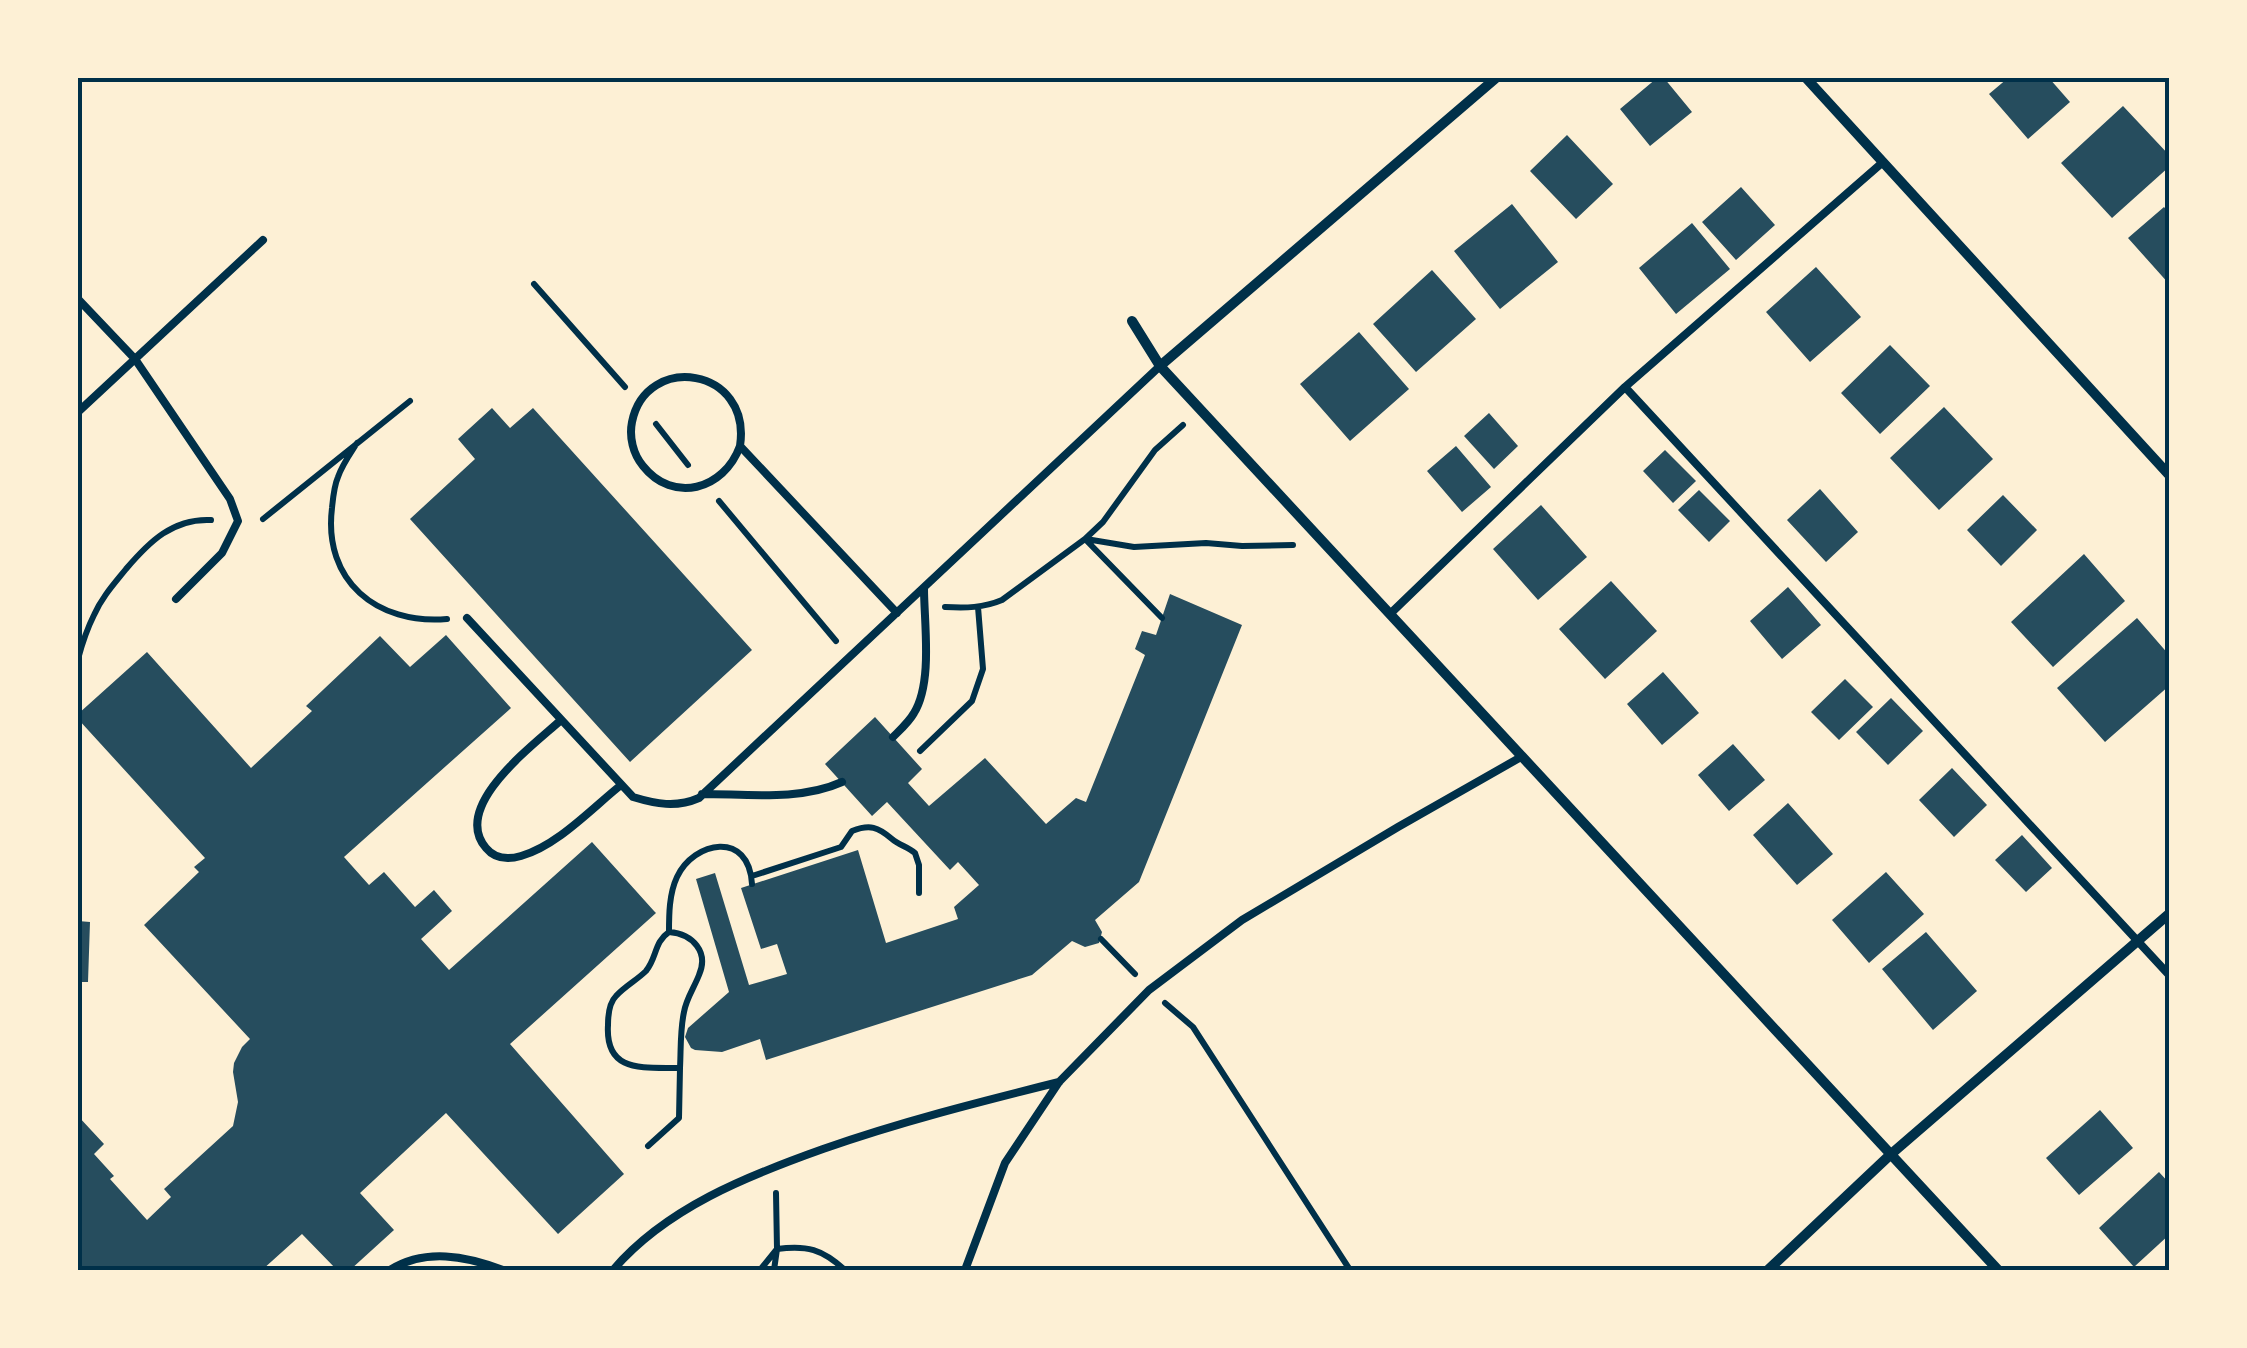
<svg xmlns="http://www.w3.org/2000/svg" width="2247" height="1348" viewBox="0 0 2247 1348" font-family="'Golos Text',sans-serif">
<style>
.building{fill:#264d5e}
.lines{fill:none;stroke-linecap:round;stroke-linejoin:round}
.path{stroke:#003049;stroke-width:6}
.service{stroke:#003049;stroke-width:8}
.minor{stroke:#003049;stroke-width:10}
.neatline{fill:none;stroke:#003049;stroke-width:4}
</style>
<rect width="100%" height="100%" fill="#fdf0d5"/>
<path class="building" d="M 1657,78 L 1664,78 L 1692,112 L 1650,146 L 1620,109 Z
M 2008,78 L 2049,78 L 2070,102 L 2028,139 L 1989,94 Z
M 2123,106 L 2170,156 L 2170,166 L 2112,218 L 2061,163 Z
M 1567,135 L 1613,184 L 1576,219 L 1530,171 Z
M 1741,187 L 1775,225 L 1736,260 L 1702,222 Z
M 1512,204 L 1558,262 L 1500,309 L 1454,251 Z
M 2164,207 L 2170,214 L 2170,285 L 2128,238 Z
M 1692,223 L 1730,269 L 1676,314 L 1639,268 Z
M 1816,267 L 1861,317 L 1810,362 L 1766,312 Z
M 1432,270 L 1476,319 L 1416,372 L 1373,324 Z
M 1359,332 L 1409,389 L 1350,441 L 1300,384 Z
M 1890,345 L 1930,386 L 1880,434 L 1841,393 Z
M 1944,407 L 1993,459 L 1939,510 L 1890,458 Z
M 492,408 L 510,428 L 533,408 L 752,650 L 630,762 L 410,519 L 475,459 L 458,439 Z
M 1489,413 L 1518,446 L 1494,469 L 1464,436 Z
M 1456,446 L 1491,487 L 1462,512 L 1427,471 Z
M 1665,450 L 1696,481 L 1673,503 L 1643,471 Z
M 1820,489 L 1858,532 L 1826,562 L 1787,520 Z
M 1699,490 L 1730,521 L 1709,542 L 1678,510 Z
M 2003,495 L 2037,530 L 2001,566 L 1967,530 Z
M 1541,505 L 1587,557 L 1538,600 L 1493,549 Z
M 2084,554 L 2125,601 L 2053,667 L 2011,622 Z
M 1611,581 L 1657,631 L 1605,679 L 1559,629 Z
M 1788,587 L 1821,625 L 1782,659 L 1750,621 Z
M 1170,594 L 1242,625 L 1139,882 L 1095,920 L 1102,932 L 1099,943 L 1085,947 L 1072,941 L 1032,975 L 766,1060 L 760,1039 L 722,1052 L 695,1050 L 691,1048 L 685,1037 L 688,1028 L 729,992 L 696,879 L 715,873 L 749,985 L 787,974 L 777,944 L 761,949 L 741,888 L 858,850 L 886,943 L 958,919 L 954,907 L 979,885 L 958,862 L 950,870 L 887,802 L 872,816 L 825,764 L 875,717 L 922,769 L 908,783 L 929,806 L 985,758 L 1046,824 L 1076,798 L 1086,802 L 1145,655 L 1135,649 L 1142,631 L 1156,635 Z
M 2137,618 L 2170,656 L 2170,685 L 2105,742 L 2057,688 Z
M 446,635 L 511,708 L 344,857 L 369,885 L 384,872 L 415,907 L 434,890 L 452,911 L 421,939 L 449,970 L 592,842 L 654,911 L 656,913 L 510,1044 L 624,1174 L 558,1234 L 446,1113 L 360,1193 L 394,1230 L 350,1270 L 337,1270 L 302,1234 L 262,1270 L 78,1270 L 78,1116 L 104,1144 L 94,1154 L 114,1176 L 110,1179 L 147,1220 L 171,1197 L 164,1189 L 233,1126 L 238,1102 L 233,1072 L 234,1063 L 242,1047 L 250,1039 L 144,925 L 199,872 L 194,867 L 205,858 L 78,719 L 78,714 L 147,652 L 251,768 L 312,711 L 306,706 L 380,636 L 410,667 Z
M 1663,672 L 1699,713 L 1662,745 L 1627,704 Z
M 1845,679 L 1873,707 L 1839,740 L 1811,712 Z
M 1891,698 L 1923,731 L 1888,765 L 1856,732 Z
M 1733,744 L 1765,780 L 1729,811 L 1698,775 Z
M 1952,768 L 1987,805 L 1954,837 L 1919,800 Z
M 1788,803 L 1833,854 L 1797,885 L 1753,835 Z
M 2022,835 L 2052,868 L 2026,892 L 1995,860 Z
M 1886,872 L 1924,914 L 1869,963 L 1832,920 Z
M 78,921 L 90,922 L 88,982 L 78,982 Z
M 1926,932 L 1977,991 L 1933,1030 L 1882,969 Z
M 2100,1110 L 2133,1148 L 2079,1195 L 2046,1158 Z
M 2159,1172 L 2170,1184 L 2170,1234 L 2134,1267 L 2099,1228 Z"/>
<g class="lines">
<path class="path" d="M 534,284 L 625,387
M 656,424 L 688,465
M 357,443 C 350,454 342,465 338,477 C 334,486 333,498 332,508 C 323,581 377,625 447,619
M 719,501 L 836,641
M 263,519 L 410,401
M 1086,539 L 1134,547 L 1206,543 L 1242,546 L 1293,545
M 1086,540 L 1162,618
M 945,607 C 966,608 983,608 1002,600 L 1085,539 L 1103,522 L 1155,450 L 1183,425
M 78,659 C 82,644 87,629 94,615 C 102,597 114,584 126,569 C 149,542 173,518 211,520
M 920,751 L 972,701 L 983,669 L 978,607
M 752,876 L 841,847 L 852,831 C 870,824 878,827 892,839 C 899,845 908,847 915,853 L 919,865 L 919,893
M 669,932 C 693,934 709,952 699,975 C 694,988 686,999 684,1012 C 680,1030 681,1049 680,1068 C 644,1067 605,1074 608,1025 C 608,1015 609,1003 616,996 C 625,986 637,980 646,971 C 657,958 654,942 669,932 C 669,915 669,894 677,877 C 694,841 749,830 752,884
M 1101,939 L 1135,974
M 1165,1003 L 1193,1027 L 1350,1270
M 648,1146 L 679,1118 L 680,1068
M 760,1270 L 777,1249 C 807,1245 822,1249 845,1270
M 774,1270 L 777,1249 L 776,1193"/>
<path class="service" d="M 78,299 L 135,359 L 230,499 L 238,521 L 222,553 L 176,599
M 1625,387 L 2170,976
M 78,412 L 263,240
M 740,446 C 724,490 673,504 643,466 C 633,454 629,437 632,422 C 646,352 752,367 740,446 L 897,613
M 1390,614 L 1625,387 L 1883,162
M 467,618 L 633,797 C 656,804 676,808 699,798 L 1160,366
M 561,720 C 535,744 450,806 486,848 C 495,859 507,860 521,856 C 558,845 591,809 621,785
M 893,737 C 900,730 909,722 914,713 C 933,682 924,623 924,588
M 702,794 C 747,794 800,801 842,782
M 390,1270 C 425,1248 466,1256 503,1270
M 613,1270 C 666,1208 747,1176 823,1149 C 900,1122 979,1102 1059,1082
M 965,1270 L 1005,1163 L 1059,1082 L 1149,990 L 1242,920 L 1398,827 L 1521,757"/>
<path class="minor" d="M 1806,78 L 2170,476
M 1132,321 L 1160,366 L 1998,1270
M 1160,366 L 1496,78
M 1768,1270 L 1890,1155 L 2170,913"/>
</g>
<rect width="2247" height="1348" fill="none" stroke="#fdf0d5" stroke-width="160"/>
<rect x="80" y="80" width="2087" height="1188" class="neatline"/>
</svg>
